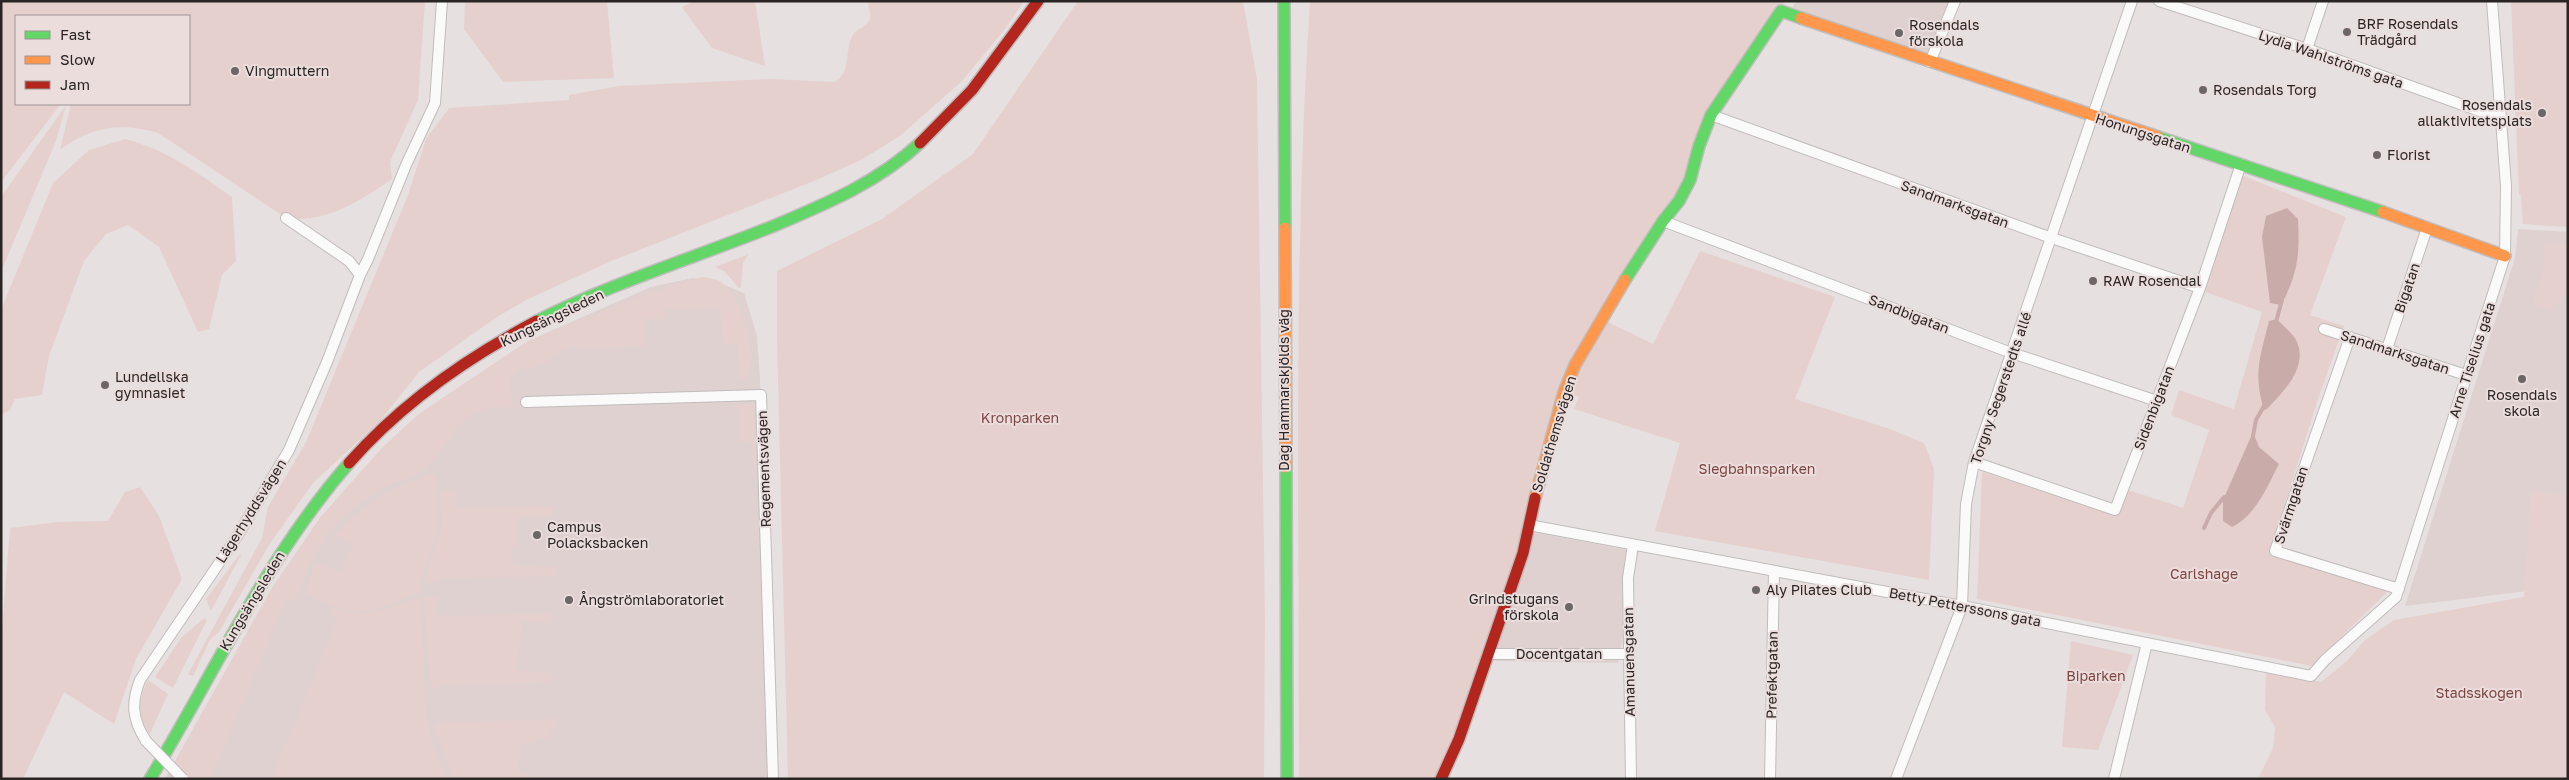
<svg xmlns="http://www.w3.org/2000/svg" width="2569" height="780" viewBox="0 0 2569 780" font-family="'Golos Text',sans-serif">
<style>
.built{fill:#dfd1d0}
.green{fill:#e6d0ce}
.water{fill:#c9aca9}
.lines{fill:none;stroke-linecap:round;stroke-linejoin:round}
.stream{stroke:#c9aca9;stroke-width:4}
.street-casing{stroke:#c1bcbc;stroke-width:12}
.fast-casing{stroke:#c1bcbc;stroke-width:14}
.slow-casing{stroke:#c1bcbc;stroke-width:14}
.jam-casing{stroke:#c1bcbc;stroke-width:14}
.street{stroke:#fbfafa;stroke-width:10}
.fast{stroke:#63d668;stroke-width:11}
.slow{stroke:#ff974d;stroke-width:11}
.jam{stroke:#b3261e;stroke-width:11}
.street-bridge-casing{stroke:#c1bcbc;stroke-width:12;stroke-linecap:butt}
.street-bridge{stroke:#fbfafa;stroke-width:10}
.poi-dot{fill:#6c6666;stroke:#eadddc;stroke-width:2}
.labels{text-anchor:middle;stroke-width:4;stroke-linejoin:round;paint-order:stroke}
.poi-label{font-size:14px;fill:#2a2525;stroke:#eadddc;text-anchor:start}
.street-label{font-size:14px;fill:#2a2525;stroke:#eadddc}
.park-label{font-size:14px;fill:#7e4642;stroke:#eadddc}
</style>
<rect width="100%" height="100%" fill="#e6e0e0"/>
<path class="built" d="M 1796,1 L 1952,1 L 1928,57 L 1792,8 Z
M 2518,229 L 2568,232 L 2568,506 L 2528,591 L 2405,606 L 2515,258 Z
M 693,278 L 722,284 L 744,293 L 757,336 L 761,395 L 773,779 L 165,779 L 272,588 L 320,518 L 382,448 L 419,414 L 528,341 L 651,287 Z
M 1532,532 L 1638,552 L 1618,663 L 1494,661 Z"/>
<path class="green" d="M 1,1 L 425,1 L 418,100 L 390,162 L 392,179 C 361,200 326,224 286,218 L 158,133 C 121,122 91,126 60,150 L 71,104 L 189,104 L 189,16 L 16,16 L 16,104 L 61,104 L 1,182 Z
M 465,1 L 607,1 L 614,78 L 503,82 L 464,29 Z
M 694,1 L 755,1 L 765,66 L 712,48 L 682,7 Z
M 868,1 L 1024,1 L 1005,29 L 962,81 L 900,136 L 861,160 L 814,181 L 609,262 L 528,299 L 497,317 L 419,372 L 381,420 L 313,483 L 269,545 L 219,632 L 210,640 L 193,676 L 188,674 L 262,538 L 268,507 L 307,440 L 408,195 L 426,139 L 449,108 L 569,100 L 569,95 L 619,86 L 772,79 L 834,82 C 853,72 843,49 854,33 C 858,28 866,27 869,21 C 872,14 868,8 868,1 Z
M 1078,1 L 1243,1 L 1257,79 L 1265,618 L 1264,779 L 788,779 L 777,339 L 777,271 L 882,219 L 973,154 Z
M 1310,1 L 1785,1 L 1711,115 L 1690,180 L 1575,365 L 1533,503 L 1440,779 L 1299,779 C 1299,520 1293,260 1310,1 Z
M 2511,1 L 2568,1 L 2568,227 L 2523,224 L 2521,195 L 2519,195 Z
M 66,105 L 56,141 L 1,272 L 1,197 Z
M 126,139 C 167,150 198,173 232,197 L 236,261 L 222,275 L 209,329 L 198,332 L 159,247 L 128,225 L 106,234 L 84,261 L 49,356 L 42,395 L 15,399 L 10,410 L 1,415 L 1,310 L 53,183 L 89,150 Z
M 2241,175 L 2346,217 L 2310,315 L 2344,326 L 2318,399 L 2270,552 L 2388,591 L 2312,666 L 1977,599 L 1982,472 L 2112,512 L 2122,488 L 2183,508 L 2209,430 L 2171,415 L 2179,390 L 2234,409 L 2262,312 L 2205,292 Z
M 2544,244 L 2568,244 L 2568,290 L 2552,310 L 2533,304 L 2542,277 Z
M 1700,251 L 1835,297 L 1795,399 L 1890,429 L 1924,443 L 1934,469 L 1929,580 L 1655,531 L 1680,443 L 1574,409 L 1579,397 L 1567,392 L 1604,320 L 1653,344 Z
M 749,254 L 743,262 L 741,287 L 739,288 L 724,271 L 715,267 Z
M 702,277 C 708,278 715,278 721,282 C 740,296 760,357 746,378 L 739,380 L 738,343 L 723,344 L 721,308 L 665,309 L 665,319 L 644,319 L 645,346 L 573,348 L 573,345 L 547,358 L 552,359 L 531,369 L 518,369 L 510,378 L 511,407 C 502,408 492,407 484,409 C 456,416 446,451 426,468 C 413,478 394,481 381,489 C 330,519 314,548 295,601 L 286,598 L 211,777 L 213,779 L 190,779 L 175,762 L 272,588 L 320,518 L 382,448 L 419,414 L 528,341 L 647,294 Z
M 752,405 L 754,409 L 755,460 L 752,460 L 752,442 L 740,442 L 739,410 L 731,410 L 733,406 Z
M 430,474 L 436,476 L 437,528 L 419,584 L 420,591 C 399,600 372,615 348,611 C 334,609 318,599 305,593 L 316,563 L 340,572 L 354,543 L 336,536 L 332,545 L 330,544 C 334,529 376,499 391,491 C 403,484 417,481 430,474 Z
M 140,487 L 159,516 L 182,579 L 136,659 L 114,724 L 64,692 L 23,779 L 1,779 L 1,643 L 10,528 L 58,522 L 108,521 L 125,492 Z
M 441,490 L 455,490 L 455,508 L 553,506 L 554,516 L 516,517 L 516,547 L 511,547 L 513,566 L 556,567 L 556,576 L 435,578 L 436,582 L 425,582 L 442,527 Z
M 2531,491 L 2568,495 L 2568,779 L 2258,779 L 2273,748 L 2275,727 L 2265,710 L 2266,670 L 2321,682 L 2347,661 L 2365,640 L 2394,620 L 2524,597 Z
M 240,554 L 241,555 L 211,611 L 206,599 Z
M 420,597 L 426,716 L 433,747 L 448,779 L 287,779 L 281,766 L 285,779 L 272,779 L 279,761 L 278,757 L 291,735 L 338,618 L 330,614 L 332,609 C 363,619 390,608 420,597 Z
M 424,597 L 437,597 L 435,614 L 447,616 L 552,614 L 552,623 L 523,621 L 516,670 L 551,674 L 550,682 L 439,685 L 438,688 L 431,688 Z
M 204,618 L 207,620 L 173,688 L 155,677 L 181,638 Z
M 2071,641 L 2133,655 L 2098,750 L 2062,747 Z
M 148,680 L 168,694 L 150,734 C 137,716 138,700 148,680 Z
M 557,719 L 556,728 L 550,730 L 548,739 L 536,737 L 535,743 L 520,743 L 517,772 L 531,775 L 531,778 L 453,777 L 434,726 L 438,723 Z"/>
<path class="water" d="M 2287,208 L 2298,219 C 2300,253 2298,274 2281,305 L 2270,303 L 2262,237 L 2266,216 Z
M 2277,319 C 2283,326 2294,334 2297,342 C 2308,368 2283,392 2267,409 L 2264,410 C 2253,373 2260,357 2269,321 Z
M 2253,432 L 2259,447 L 2279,464 C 2267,487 2256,515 2232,527 L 2223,521 L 2223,500 Z"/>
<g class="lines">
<path class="stream" d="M 2276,322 L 2282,300
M 2253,436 L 2256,420 L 2264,406
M 2204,528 L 2211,513 L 2224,497"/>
<defs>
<path id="street" d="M 2159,1 L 2307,49 L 2502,119
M 2307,49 L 2323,1
M 1930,62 L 1955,1
M 1711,115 L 2046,236 L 2200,288
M 286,218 L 349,261 L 360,275
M 1663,221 L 2006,351 L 2157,401
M 2324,329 L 2466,375
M 2350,337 L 2275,551 L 2399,589
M 2387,349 L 2427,228
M 526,402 L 761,395 L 773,779
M 1974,462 L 2115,510 L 2200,288 L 2241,164
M 1529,525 L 1962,606 L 2311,676 L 2325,660 L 2396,597 L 2505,256 L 2506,186 L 2492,1
M 1489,654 L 1629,654
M 146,741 C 132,719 131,703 140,680 L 236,538 L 289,450 L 327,362 L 360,275 L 368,259 L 406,165 L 435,103 L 442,1
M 1631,779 L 1628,578 L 1633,545
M 1770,779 L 1774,571
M 1896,779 L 1962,606 L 1966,504 L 1974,462 L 2132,1
M 2114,779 L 2147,643"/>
<path id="fast" d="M 1284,1 L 1285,228
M 2158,137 L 2383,212
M 1625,280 L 1663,221 L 1679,201 L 1690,180 L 1699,146 L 1711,115 L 1781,11 L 1801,18
M 537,321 C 614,282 697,257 776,225 C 828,203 878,182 920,143
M 1286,467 L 1287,779
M 150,779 C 215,672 266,558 349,463"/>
<path id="slow" d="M 1801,18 L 2158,137
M 2383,212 L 2505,256
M 1285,228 L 1286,467
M 1535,498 L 1564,392 L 1575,365 L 1625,280"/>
<path id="jam" d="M 920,143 L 972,90 L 1038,1
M 349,463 C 401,404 468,357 537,321
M 1441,779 L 1459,739 L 1523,553 L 1535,498"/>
</defs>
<use href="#street" class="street-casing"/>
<use href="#fast" class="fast-casing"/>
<use href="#slow" class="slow-casing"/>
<use href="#jam" class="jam-casing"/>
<use href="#street" class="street"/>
<use href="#fast" class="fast"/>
<use href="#slow" class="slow"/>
<use href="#jam" class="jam"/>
<defs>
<path id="street-bridge" d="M 146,741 L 183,779"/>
</defs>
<use href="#street-bridge" class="street-bridge-casing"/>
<use href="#street-bridge" class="street-bridge"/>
</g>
<g class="poi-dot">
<circle cx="2347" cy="32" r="5"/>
<circle cx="1899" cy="33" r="5"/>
<circle cx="235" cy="71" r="5"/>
<circle cx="2203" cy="90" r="5"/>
<circle cx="2542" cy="113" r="5"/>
<circle cx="2377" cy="155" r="5"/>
<circle cx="2093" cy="281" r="5"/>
<circle cx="2522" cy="379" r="5"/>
<circle cx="105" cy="385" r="5"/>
<circle cx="537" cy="535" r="5"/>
<circle cx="1756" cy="590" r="5"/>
<circle cx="569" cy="600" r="5"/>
<circle cx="1569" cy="607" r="5"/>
</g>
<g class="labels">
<g class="poi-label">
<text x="2357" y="29">BRF Rosendals<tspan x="2357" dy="16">Trädgård</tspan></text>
<text x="1909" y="30">Rosendals<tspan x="1909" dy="16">förskola</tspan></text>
<text x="245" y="76">Vingmuttern</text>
<text x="2213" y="95">Rosendals Torg</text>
<text x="2532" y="110" text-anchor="end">Rosendals<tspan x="2532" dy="16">allaktivitetsplats</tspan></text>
<text x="2387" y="160">Florist</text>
<text x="2103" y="286">RAW Rosendal</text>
<text x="115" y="382">Lundellska<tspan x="115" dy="16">gymnasiet</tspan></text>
<text x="2522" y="400" text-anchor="middle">Rosendals<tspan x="2522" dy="16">skola</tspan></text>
<text x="547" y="532">Campus<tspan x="547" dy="16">Polacksbacken</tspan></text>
<text x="1766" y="595">Aly Pilates Club</text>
<text x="1559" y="604" text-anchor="end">Grindstugans<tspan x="1559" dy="16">förskola</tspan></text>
<text x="579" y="605">Ångströmlaboratoriet</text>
</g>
<g class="street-label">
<text transform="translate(2331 59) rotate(19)" y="5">Lydia Wahlströms gata</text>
<text transform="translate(2143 133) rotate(18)" y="5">Honungsgatan</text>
<text transform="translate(1955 204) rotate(20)" y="5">Sandmarksgatan</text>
<text transform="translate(2407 288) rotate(-71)" y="5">Bigatan</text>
<text transform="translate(1909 314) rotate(21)" y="5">Sandbigatan</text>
<text transform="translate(552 318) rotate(-26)" y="5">Kungsängsleden</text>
<text transform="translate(2395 352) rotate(18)" y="5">Sandmarksgatan</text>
<text transform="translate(2472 360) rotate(-72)" y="5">Arne Tiselius gata</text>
<text transform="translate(2001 388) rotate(-71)" y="5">Torgny Segerstedts allé</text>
<text transform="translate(1284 390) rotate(-90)" y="5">Dag Hammarskjölds väg</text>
<text transform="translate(2154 408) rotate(-69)" y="5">Sidenbigatan</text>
<text transform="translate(1554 434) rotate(-73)" y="5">Soldathemsvägen</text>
<text transform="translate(764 469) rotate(-92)" y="5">Regementsvägen</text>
<text transform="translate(2291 505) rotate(-72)" y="5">Svärmgatan</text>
<text transform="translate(251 511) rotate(-58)" y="5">Lägerhyddsvägen</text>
<text transform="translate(252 601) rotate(-59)" y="5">Kungsängsleden</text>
<text transform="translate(1965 607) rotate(11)" y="5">Betty Petterssons gata</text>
<text x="1559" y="659">Docentgatan</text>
<text transform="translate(1629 662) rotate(-91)" y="5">Amanuensgatan</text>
<text transform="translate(1772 675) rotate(-89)" y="5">Prefektgatan</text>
</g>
<g class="park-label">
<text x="1020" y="423">Kronparken</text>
<text x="1757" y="474">Siegbahnsparken</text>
<text x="2204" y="579">Carlshage</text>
<text x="2096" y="681">Biparken</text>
<text x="2479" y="698">Stadsskogen</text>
</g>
</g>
<rect width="2569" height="780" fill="none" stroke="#2a2525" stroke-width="5"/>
<rect x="15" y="15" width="175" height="90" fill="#eadddc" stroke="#9d9393"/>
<rect x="25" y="31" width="25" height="8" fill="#63d668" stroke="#9d9393"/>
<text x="60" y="40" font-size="15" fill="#2a2525">Fast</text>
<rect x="25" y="56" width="25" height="8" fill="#ff974d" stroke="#9d9393"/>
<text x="60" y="65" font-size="15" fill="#2a2525">Slow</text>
<rect x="25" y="81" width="25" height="8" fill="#b3261e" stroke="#9d9393"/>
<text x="60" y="90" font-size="15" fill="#2a2525">Jam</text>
</svg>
